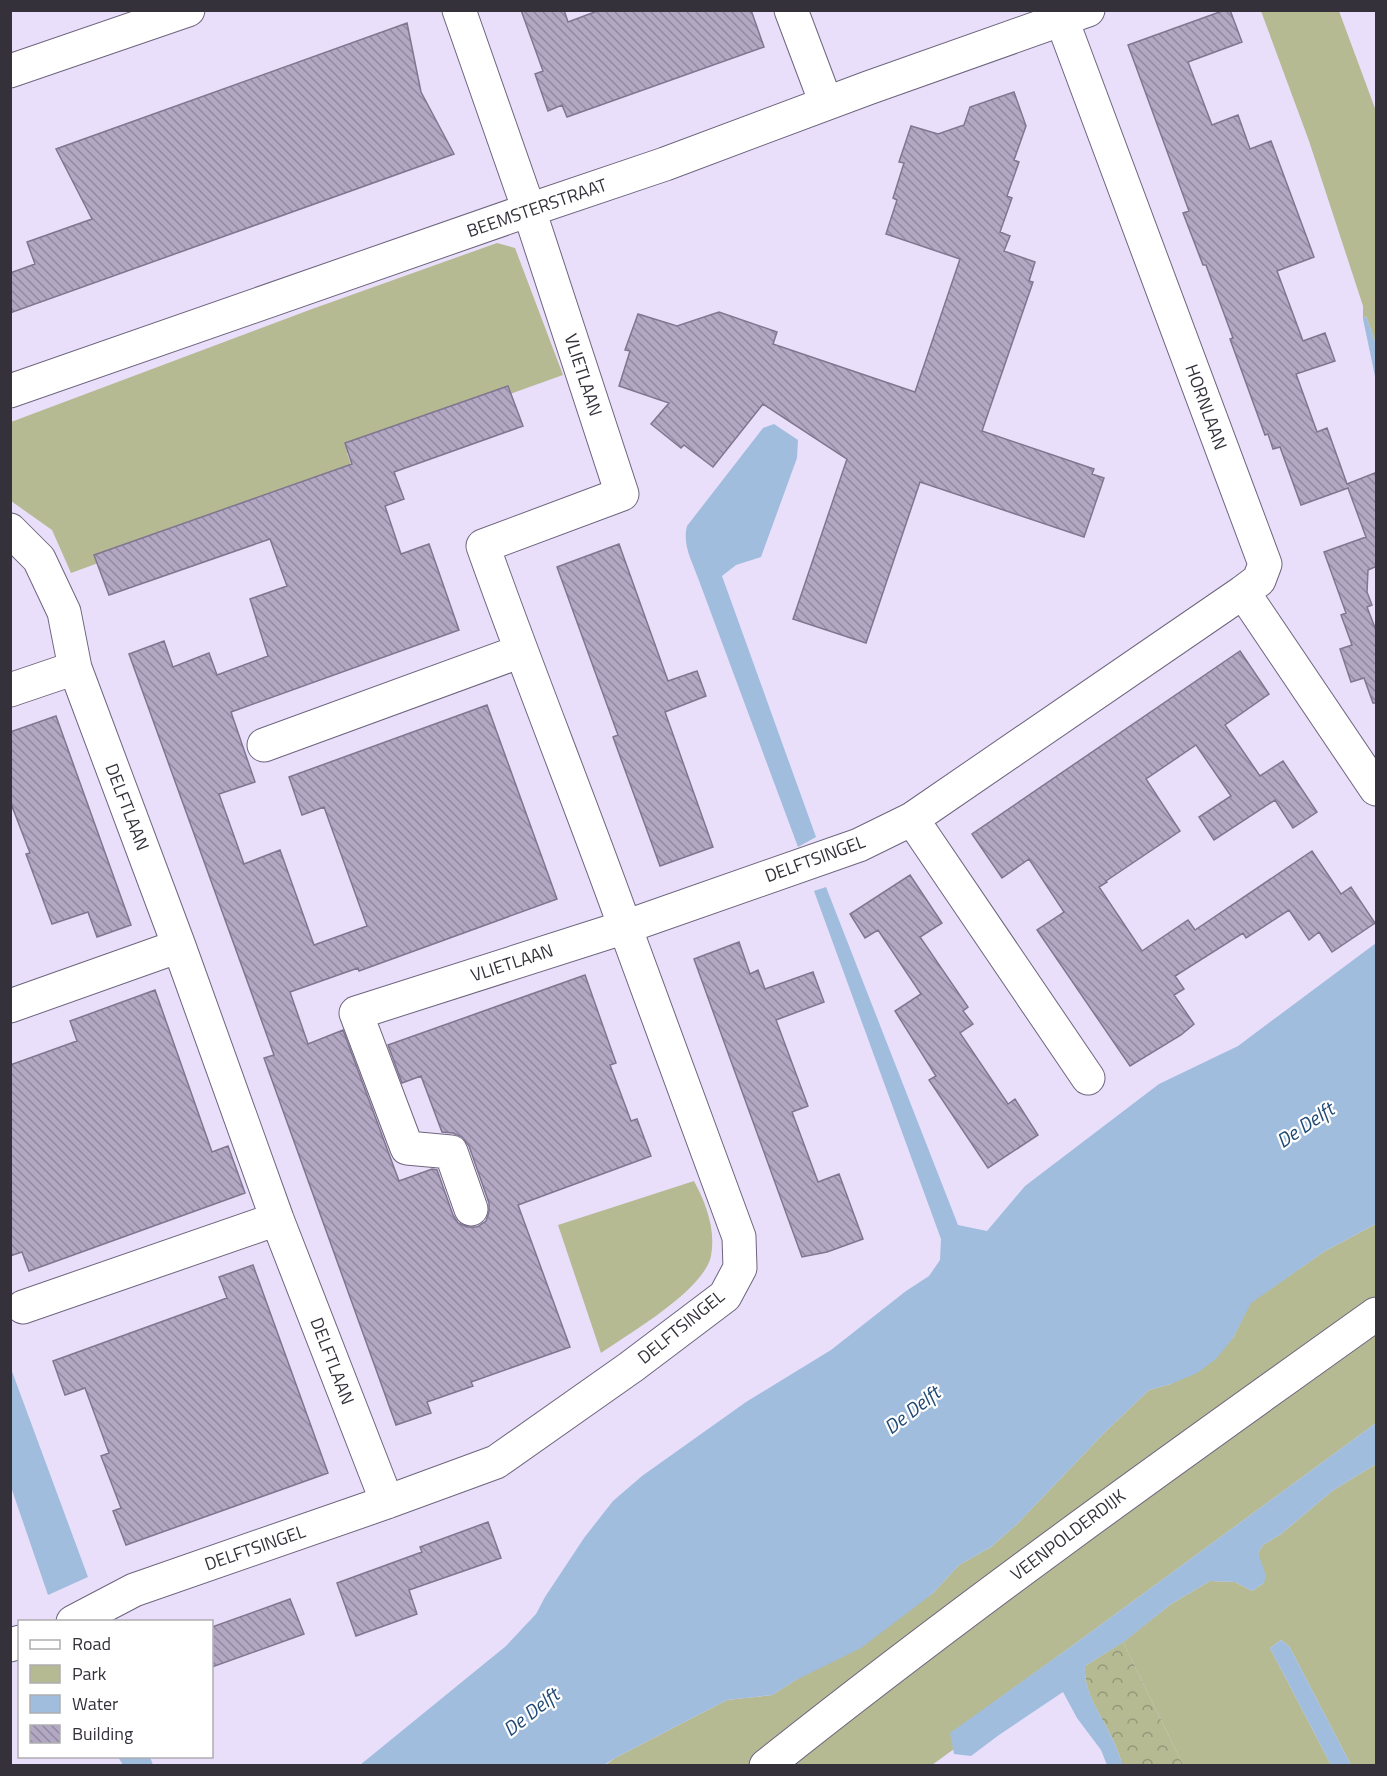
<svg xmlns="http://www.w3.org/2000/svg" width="1387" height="1776" viewBox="0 0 1387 1776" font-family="'Titillium Web',sans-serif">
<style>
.green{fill:#b5ba93}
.forest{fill:url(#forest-crowns)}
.water{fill:#a0bddd}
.building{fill:url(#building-back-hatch);stroke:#80768f;stroke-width:1.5}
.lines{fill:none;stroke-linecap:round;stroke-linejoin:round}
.street-casing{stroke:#6e657d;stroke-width:35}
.street{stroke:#fff;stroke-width:33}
.labels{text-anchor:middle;stroke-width:4.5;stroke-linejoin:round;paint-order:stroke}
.street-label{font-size:18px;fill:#35313b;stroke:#fff}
.water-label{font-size:20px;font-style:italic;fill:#204974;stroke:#fff}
</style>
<defs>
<pattern id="forest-crowns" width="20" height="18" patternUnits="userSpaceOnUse" patternTransform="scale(1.5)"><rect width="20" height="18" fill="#b5ba93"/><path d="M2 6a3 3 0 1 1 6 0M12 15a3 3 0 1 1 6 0" fill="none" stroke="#949879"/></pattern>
<pattern id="building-back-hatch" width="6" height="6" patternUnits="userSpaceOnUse" patternTransform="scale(1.5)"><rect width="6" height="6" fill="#b2a8c3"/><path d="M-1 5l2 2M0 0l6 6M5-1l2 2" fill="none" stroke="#9289a0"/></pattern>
</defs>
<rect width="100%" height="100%" fill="#e9dffb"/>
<path class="green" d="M 1261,11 L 1339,11 L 1376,111 L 1376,344 L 1366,316 L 1363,319 L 1363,306 L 1309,141 Z
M 497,243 L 515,248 L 563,375 L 347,453 L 353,470 L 71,573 L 52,530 L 11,501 L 11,422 L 312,309 Z
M 694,1181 C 706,1203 716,1230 711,1256 C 704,1290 630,1333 601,1353 L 558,1225 Z
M 1376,1224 L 1376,1297 L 944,1612 L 750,1765 L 604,1766 L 615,1758 L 727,1700 L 772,1695 L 932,1594 L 959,1565 L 991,1547 L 1017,1524 L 1105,1432 L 1149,1390 L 1171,1384 L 1233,1338 L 1250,1303 L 1325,1251 Z
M 1376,1332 L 1376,1423 L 1076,1643 L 951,1733 L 954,1749 L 932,1765 L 790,1766 L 1038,1577 Z
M 1376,1464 L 1376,1765 L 1351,1765 L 1289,1646 L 1281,1640 L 1270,1648 L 1331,1765 L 1183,1765 L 1123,1642 L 1171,1604 L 1210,1581 L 1235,1582 L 1252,1591 L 1264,1583 L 1258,1553 L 1263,1545 L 1281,1534 L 1332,1491 Z"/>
<path class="forest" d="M 1123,1642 L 1183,1765 L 1123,1765 C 1119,1756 1117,1747 1112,1738 C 1101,1714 1083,1693 1085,1666 Z"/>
<path class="water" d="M 1366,316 L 1376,344 L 1376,381 L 1363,319 Z
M 774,424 L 798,440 L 797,458 L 761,557 L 736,565 L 722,576 L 816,837 L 798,847 L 698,578 C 692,561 682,544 687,526 L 763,428 Z
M 826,887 L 958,1225 L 987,1231 L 1025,1186 L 1159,1084 L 1238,1046 L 1376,943 L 1376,1224 L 1325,1251 L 1251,1303 L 1233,1338 L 1216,1359 L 1197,1373 L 1171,1384 L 1149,1390 L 1105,1432 L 1017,1524 L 991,1547 L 959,1565 L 932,1594 L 861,1648 L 796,1680 L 772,1695 L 727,1700 L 615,1758 L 604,1765 L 360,1765 L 506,1646 L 536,1614 L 545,1597 L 584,1538 L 613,1501 L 642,1476 L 746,1402 L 831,1350 L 906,1291 L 929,1276 L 940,1260 L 941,1239 L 814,891 Z
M 10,1366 L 88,1577 L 48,1595 L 11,1487 Z
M 1376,1423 L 1376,1464 L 1332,1491 L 1281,1534 L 1263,1545 L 1258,1553 L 1266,1576 L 1264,1583 L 1252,1591 L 1235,1582 L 1210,1581 L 1171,1604 L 1125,1641 L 1085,1666 C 1083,1693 1102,1715 1112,1738 C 1117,1747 1119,1756 1123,1765 L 1107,1765 L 1101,1750 L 1077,1718 L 1063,1692 L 999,1735 L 971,1756 L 954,1754 L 950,1733 L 1076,1643 Z
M 1281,1640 L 1289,1646 L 1351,1765 L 1331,1765 L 1270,1648 Z
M 118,1757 L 150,1757 L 153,1765 L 123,1765 Z"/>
<path class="building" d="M 521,10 L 564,10 L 568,22 L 600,10 L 751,10 L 764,47 L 567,117 L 562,105 L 548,111 L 535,74 L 543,71 Z
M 1225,10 L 1230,10 L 1242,42 L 1188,62 L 1212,125 L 1238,115 L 1250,149 L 1271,141 L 1314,257 L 1277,271 L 1303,341 L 1325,333 L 1335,361 L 1296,374 L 1317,432 L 1327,428 L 1347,484 L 1377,472 L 1377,566 L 1368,570 L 1367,592 L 1372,605 L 1367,607 L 1377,633 L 1377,703 L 1373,703 L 1364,678 L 1351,682 L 1340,649 L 1352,645 L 1341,615 L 1346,613 L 1324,552 L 1366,537 L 1348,488 L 1301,505 L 1280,447 L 1273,449 L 1268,434 L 1265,435 L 1230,339 L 1233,338 L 1206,265 L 1203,265 L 1183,213 L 1189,211 L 1128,45 Z
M 407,23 L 421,92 L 454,154 L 10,313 L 10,273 L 35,264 L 27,242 L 92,219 L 56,149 Z
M 1014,92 L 1026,126 L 1014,160 L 1019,162 L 1007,196 L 1012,198 L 1000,232 L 1010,236 L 1004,251 L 1035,262 L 1029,281 L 1033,282 L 982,431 L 1094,469 L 1092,474 L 1104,478 L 1084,537 L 920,482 L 866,643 L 793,619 L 847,459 L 763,404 L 713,467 L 684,445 L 681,448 L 651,424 L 669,403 L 619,386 L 630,351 L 625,350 L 638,314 L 677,326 L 719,312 L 777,332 L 773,344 L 915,392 L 960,259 L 886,234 L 897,200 L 893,198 L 904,163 L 899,162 L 911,126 L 938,134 L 964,125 L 970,107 Z
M 508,386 L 523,426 L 394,472 L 404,499 L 385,506 L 401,554 L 429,544 L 459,630 L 231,712 L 255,782 L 219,794 L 244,864 L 280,850 L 314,945 L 367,926 L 324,807 L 302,815 L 289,777 L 487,705 L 557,899 L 359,971 L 358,968 L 290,992 L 308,1044 L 343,1030 L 399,1181 L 432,1169 L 437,1170 L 453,1215 L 458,1223 L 467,1227 L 477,1227 L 486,1221 L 489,1212 L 489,1203 L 469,1146 L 462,1137 L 453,1133 L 442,1132 L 421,1076 L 402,1083 L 388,1045 L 585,975 L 616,1063 L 610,1065 L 631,1121 L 637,1119 L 651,1156 L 518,1205 L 570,1347 L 471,1382 L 473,1386 L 427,1402 L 431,1413 L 396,1425 L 264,1058 L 274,1055 L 129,654 L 164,641 L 173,667 L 209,653 L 217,675 L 268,656 L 250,599 L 287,586 L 270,539 L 109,595 L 94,555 L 352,464 L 345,443 Z
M 619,544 L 668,681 L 697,671 L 706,696 L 665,712 L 713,847 L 660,866 L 613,737 L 618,735 L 557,567 Z
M 1240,651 L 1269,694 L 1225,725 L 1260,776 L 1283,761 L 1317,812 L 1293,828 L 1275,800 L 1214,840 L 1199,817 L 1231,796 L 1196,745 L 1146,779 L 1180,831 L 1106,881 L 1107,882 L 1099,887 L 1142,951 L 1188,920 L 1195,930 L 1312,851 L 1341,894 L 1351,887 L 1375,923 L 1332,952 L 1319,932 L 1309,940 L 1289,910 L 1246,938 L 1243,933 L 1175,976 L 1184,989 L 1174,995 L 1194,1024 L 1181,1035 L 1130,1066 L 1037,930 L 1064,912 L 1029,859 L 1002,878 L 972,834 Z
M 56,716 L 131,925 L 97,937 L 88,912 L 52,924 L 26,854 L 30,853 L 10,801 L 10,732 Z
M 910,875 L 942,923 L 920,937 L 968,1007 L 963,1011 L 973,1024 L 960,1033 L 1008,1104 L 1015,1099 L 1038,1135 L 988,1168 L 929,1080 L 936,1076 L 895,1011 L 921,994 L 878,930 L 865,938 L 850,914 Z
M 739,942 L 750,974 L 758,970 L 765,989 L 813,972 L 824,1002 L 776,1020 L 808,1106 L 792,1112 L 818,1182 L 839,1174 L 863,1239 L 827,1252 L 802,1257 L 694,959 Z
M 155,990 L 212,1152 L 228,1146 L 245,1193 L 29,1271 L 22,1252 L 10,1256 L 10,1065 L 77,1041 L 70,1021 Z
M 253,1265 L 328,1473 L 126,1545 L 113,1511 L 121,1508 L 101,1456 L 109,1453 L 85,1388 L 65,1395 L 53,1361 L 227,1298 L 219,1277 Z
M 488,1522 L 501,1558 L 409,1590 L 417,1614 L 356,1636 L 337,1583 L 422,1552 L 420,1547 Z
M 290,1599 L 304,1634 L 212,1667 L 212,1627 Z"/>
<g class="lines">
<defs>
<path id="street" d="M 459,10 L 529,210 L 622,494 L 483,546 C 528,673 579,799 625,927 L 356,1013 L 407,1148 L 451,1152 L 471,1209
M 791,10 L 826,103
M 1062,20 L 1265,564 L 1259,580 L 1243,592 L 1376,789
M 10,71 L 188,10
M 10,391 L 529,210 L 665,164 L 868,88 L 1088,10
M 10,530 L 39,559 L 64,612 L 75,668 L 179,946 L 277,1219 L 387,1502
M 10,690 L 75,668
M 264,745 L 521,651
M 912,819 L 1088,1078
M 10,1006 L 179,946
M 23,1307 L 277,1219
M 73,1622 L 134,1590 L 387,1502 L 496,1462 L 631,1367 L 725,1296 L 740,1268 L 739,1237 L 625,927 L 859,845 L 912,819 L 1243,592
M 10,1645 L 20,1642
M 766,1766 C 964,1608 1170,1461 1376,1314"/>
</defs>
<use href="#street" class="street-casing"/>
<use href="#street" class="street"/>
</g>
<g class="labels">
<g class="street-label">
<text transform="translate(537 208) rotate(-19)" y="6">BEEMSTERSTRAAT</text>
<text transform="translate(583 375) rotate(72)" y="6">VLIETLAAN</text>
<text transform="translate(1206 407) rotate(70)" y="6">HORNLAAN</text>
<text transform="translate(127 807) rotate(69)" y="6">DELFTLAAN</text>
<text transform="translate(815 859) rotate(-20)" y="6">DELFTSINGEL</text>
<text transform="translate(512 963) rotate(-18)" y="6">VLIETLAAN</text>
<text transform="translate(681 1327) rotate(-39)" y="6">DELFTSINGEL</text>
<text transform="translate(332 1361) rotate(69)" y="6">DELFTLAAN</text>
<text transform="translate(1068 1535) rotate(-37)" y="6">VEENPOLDERDIJK</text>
<text transform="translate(255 1548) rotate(-19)" y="6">DELFTSINGEL</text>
</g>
<g class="water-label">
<text transform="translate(1305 1125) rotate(-34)" y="7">De Delft</text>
<text transform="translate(912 1410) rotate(-38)" y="7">De Delft</text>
<text transform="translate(531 1712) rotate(-38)" y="7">De Delft</text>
</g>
</g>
<rect width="1387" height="1776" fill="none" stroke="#35313b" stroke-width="24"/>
<rect x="18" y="1620" width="195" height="138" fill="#ffffff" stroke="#aeadb1" stroke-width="1.5"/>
<rect x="30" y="1640" width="30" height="9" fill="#ffffff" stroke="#aeadb1" stroke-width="1.5"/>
<text x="72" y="1650" font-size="18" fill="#35313b">Road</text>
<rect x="30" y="1665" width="30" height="18" fill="#b5ba93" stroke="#aeadb1" stroke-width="1.5"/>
<text x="72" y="1680" font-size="18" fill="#35313b">Park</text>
<rect x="30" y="1695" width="30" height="18" fill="#a0bddd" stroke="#aeadb1" stroke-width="1.5"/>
<text x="72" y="1710" font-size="18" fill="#35313b">Water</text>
<rect x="30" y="1725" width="30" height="18" fill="url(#building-back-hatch)" stroke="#aeadb1" stroke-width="1.5"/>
<text x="72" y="1740" font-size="18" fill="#35313b">Building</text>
</svg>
